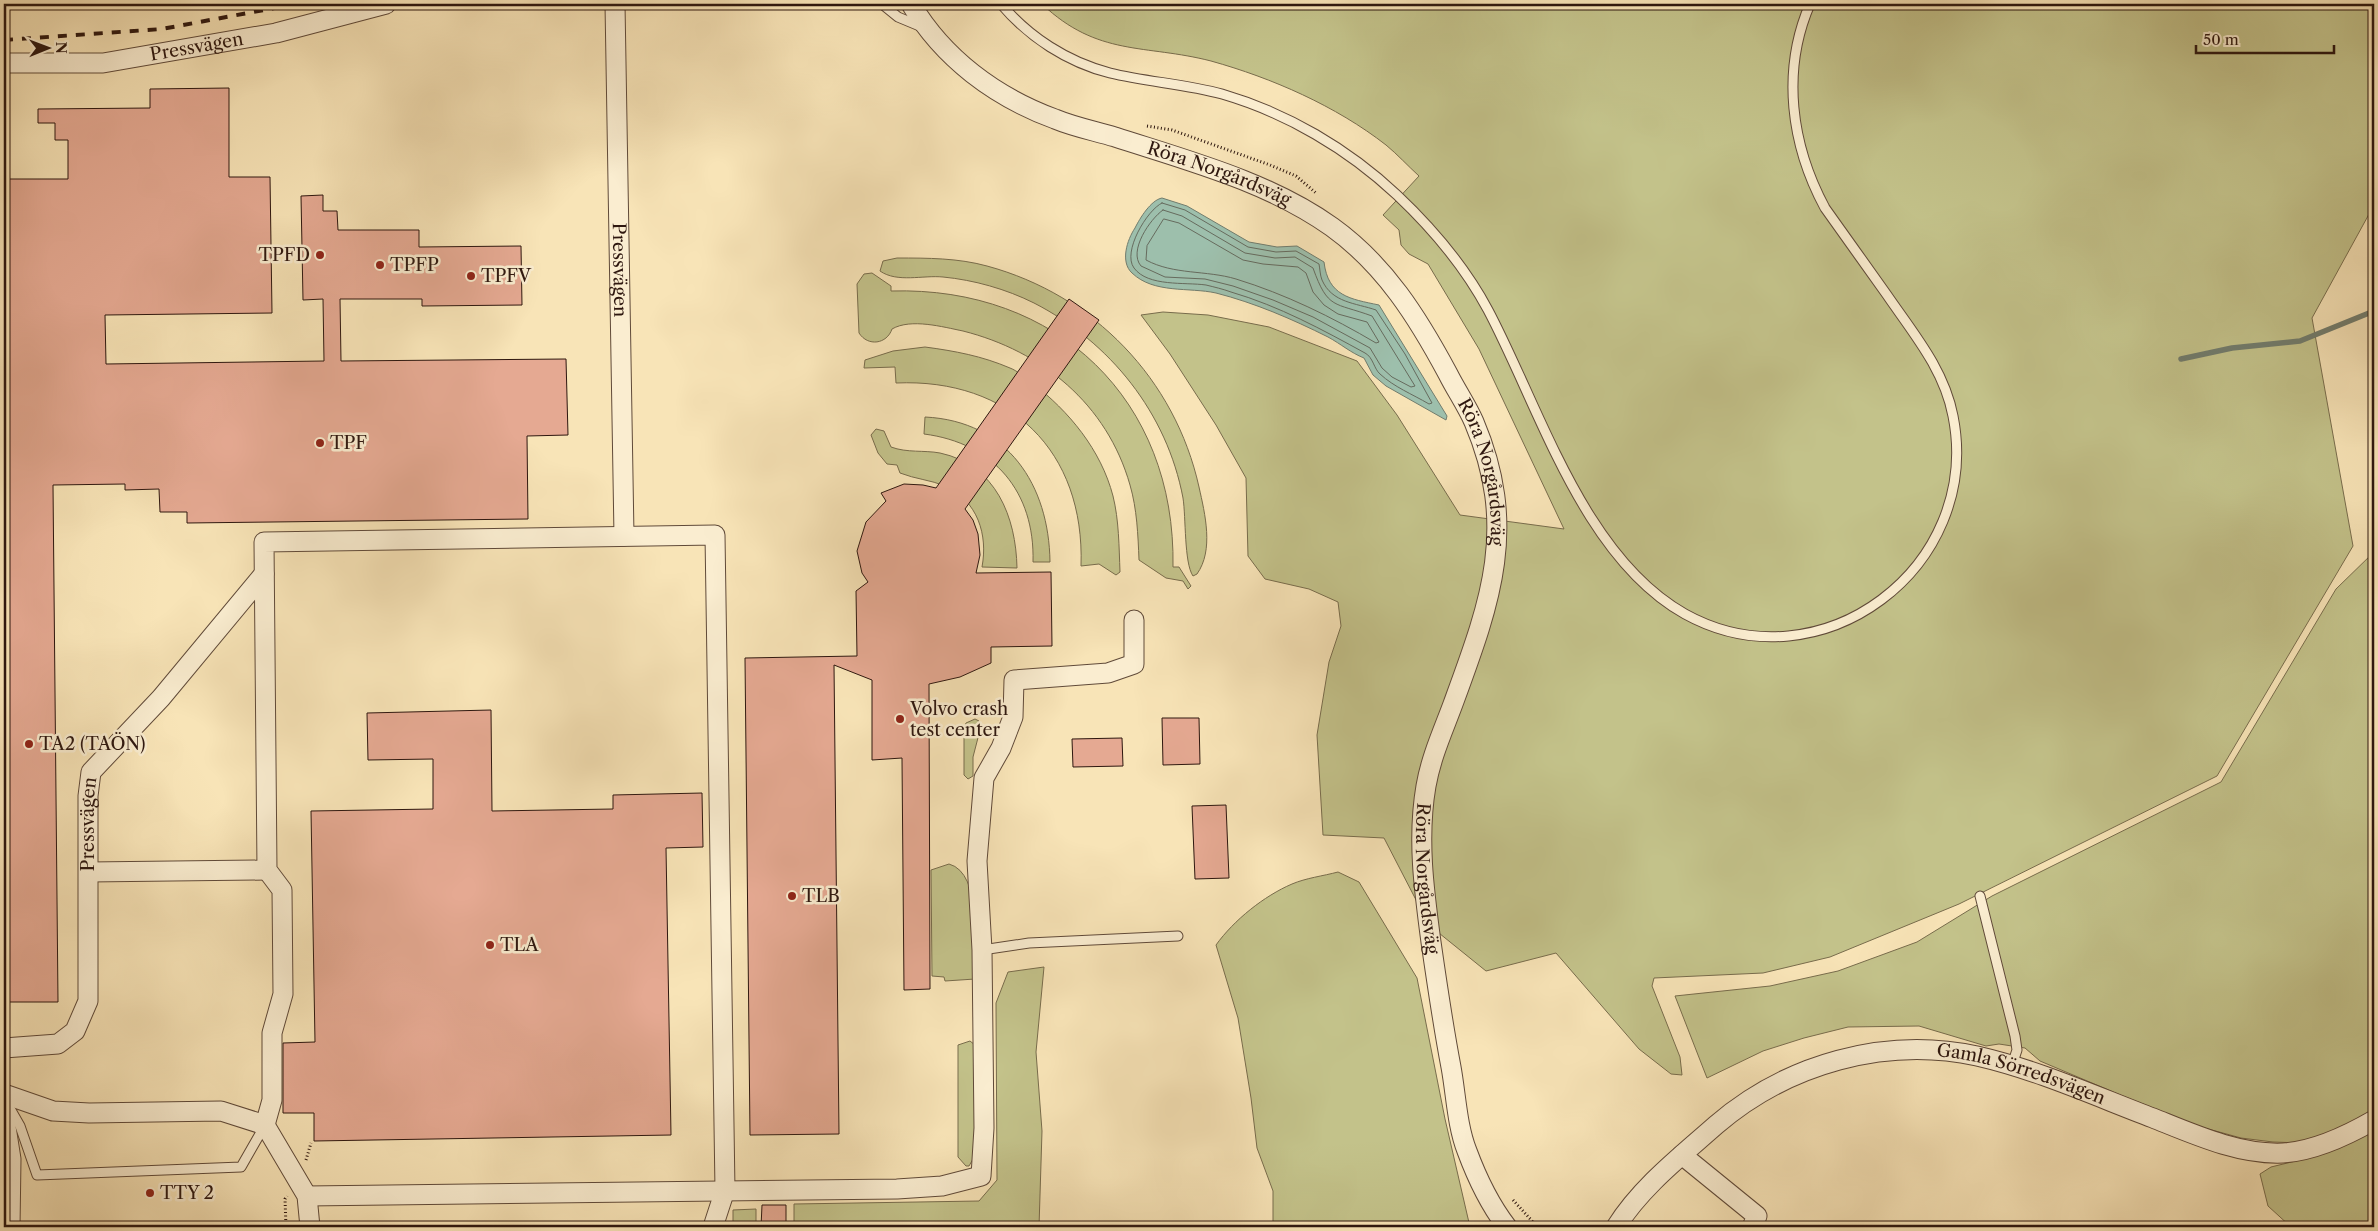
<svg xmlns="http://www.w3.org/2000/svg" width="2378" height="1231" viewBox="0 0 2378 1231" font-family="'Libre Caslon Text',serif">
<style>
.green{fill:#c3c28a;stroke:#786c4c}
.water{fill:#9dbfac;stroke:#717c6d}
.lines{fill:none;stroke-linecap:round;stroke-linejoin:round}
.shore{stroke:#666b5e;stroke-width:1}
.stream{stroke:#717c6d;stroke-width:5.5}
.building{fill:#e5a992;stroke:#2e170f}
.lane-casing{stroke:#604a39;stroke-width:11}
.street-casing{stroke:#604a39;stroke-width:21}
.path{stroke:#2e170f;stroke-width:3;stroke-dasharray:1 2.5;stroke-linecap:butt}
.lane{stroke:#faedd0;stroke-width:9}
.street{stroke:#faedd0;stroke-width:19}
.rail{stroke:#2e170f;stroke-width:4;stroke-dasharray:9 9;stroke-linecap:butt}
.poi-dot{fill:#8f2418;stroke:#faedd0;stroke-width:2}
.labels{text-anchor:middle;stroke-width:5;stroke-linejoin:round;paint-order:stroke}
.street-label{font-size:18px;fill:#2e170f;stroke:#faedd0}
.poi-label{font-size:18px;fill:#2e170f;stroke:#faedd0;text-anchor:start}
</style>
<rect width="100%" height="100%" fill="#f8e4b7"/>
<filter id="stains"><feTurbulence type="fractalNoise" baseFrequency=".004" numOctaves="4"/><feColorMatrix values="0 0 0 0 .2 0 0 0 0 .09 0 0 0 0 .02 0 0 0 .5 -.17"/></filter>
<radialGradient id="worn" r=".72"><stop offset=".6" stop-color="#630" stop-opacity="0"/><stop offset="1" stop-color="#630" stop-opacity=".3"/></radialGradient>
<path class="green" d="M 1042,4 L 2374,4 L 2374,205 L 2312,318 L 2353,546 L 2217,776 L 1959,904 L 1830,957 L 1763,973 L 1654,978 L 1652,986 L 1680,1057 L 1682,1075 L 1671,1074 L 1639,1049 L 1556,953 L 1486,971 L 1429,925 L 1384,838 L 1323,835 L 1317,735 L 1329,662 L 1341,626 L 1338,602 L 1309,589 L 1265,579 L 1248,556 L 1246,478 L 1216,425 L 1170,354 L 1141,315 L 1163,312 L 1208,315 L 1269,327 L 1357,361 L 1397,415 L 1460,515 L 1564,529 L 1479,349 L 1428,264 L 1409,254 L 1401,245 L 1399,230 L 1383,215 L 1419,176 C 1408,166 1397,154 1386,145 C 1336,106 1272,78 1211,61 C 1145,44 1098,57 1042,4 Z
M 897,258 C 928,258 958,258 987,266 C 1094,295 1175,379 1199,487 C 1205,514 1214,550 1197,574 L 1193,576 C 1184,563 1186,517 1183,498 C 1167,413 1110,342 1034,303 C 1006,289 974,280 943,277 C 923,275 897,283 880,271 L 883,261 Z
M 872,273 L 891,286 L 891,291 C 1057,286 1176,400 1173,567 L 1179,567 L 1191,586 L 1188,589 L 1183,581 L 1166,578 L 1139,560 C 1138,535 1137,509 1130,485 C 1107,404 1042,351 963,331 C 943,327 911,318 892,329 C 887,344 868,347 859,333 L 857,284 L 864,274 Z
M 925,347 C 955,351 982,356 1010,368 C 1018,371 1025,378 1032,383 C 1069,411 1101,450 1113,496 C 1119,520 1119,547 1120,572 L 1116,575 L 1099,564 L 1081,566 C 1085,451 1010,378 896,383 L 895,367 L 864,368 L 865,360 L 893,351 Z
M 925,417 C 1008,421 1049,485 1050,562 L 1033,562 C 1035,492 994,443 924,434 Z
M 876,429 L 884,431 L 891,447 C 907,453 924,450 940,453 C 996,465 1016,517 1017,568 L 982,567 C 988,535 978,501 945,486 C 931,480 915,479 900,473 L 897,465 L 887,464 L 878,453 L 871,435 Z
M 2374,552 L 2374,1111 L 2361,1120 L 2302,1143 L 2273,1142 L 2241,1138 L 2201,1127 L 2125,1097 L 2040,1061 L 2025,1048 L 1999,1044 L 1986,1046 L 1919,1026 L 1848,1027 L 1804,1038 L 1763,1051 L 1707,1078 L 1675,996 L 1770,986 L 1838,971 L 1917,942 L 1992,896 L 2221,782 L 2336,589 Z
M 975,719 L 979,721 L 980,730 L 973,757 L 973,776 L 968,779 L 964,775 L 964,729 L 966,723 Z
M 949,864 C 983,873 975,951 975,979 L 945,981 L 944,977 L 932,976 L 931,870 Z
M 1338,872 L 1359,882 L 1417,978 L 1445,1119 L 1470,1227 L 1273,1227 L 1273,1191 L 1257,1148 L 1251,1098 L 1238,1018 L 1216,945 C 1234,920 1264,896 1292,884 C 1306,878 1323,876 1338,872 Z
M 1044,967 L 1036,1052 L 1042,1131 L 1039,1227 L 794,1227 L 794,1204 L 979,1201 L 997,1180 L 996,1003 L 1008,972 Z
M 970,1041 L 975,1045 L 976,1154 L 969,1166 L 966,1166 L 958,1157 L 958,1045 Z
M 2374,1128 L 2374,1227 L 2291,1227 L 2268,1206 L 2260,1174 L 2271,1167 L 2308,1158 Z
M 756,1209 L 756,1227 L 733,1227 L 733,1210 Z"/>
<path class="water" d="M 1162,198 L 1187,206 L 1249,242 L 1277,247 L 1297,246 L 1324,262 C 1328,296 1350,299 1379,305 L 1447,416 L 1446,420 L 1386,386 L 1373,375 L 1364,358 C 1351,353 1341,344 1328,337 C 1292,319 1255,303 1216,293 C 1189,287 1154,294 1132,273 C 1120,262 1127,240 1135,228 C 1140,218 1151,200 1162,198 Z"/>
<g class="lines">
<path class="shore" d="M 1162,203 L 1185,210 L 1248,247 L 1276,252 L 1296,251 L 1319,264 C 1320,269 1320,275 1322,280 C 1332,303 1356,303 1376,310 L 1405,354 L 1432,403 L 1429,404 C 1412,394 1394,387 1380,374 C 1374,369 1373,357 1365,353 C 1323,330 1279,306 1231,292 C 1223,289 1214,287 1206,285 C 1185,282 1148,287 1134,268 C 1122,252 1147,210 1162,203 Z
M 1163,210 L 1182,216 L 1245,253 L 1275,258 L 1295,257 L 1313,268 C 1328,310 1334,302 1372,316 L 1415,386 L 1411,387 L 1392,377 L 1382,368 L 1370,348 L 1313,317 L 1273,300 L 1233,286 L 1205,279 L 1165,277 L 1141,266 C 1128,251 1150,219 1163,210 Z
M 1164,219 L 1179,223 L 1243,260 L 1263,264 L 1298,267 L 1306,273 L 1313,292 L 1324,305 L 1338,314 L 1367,322 L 1379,342 L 1376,343 C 1332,317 1285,294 1236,279 C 1206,270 1174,275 1146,260 L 1147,246 Z"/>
<path class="stream" d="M 2181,359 L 2232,348 L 2300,341 L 2374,311"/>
</g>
<path class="building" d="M 229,88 L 229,177 L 270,177 L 272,313 L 105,315 L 106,364 L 324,361 L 323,299 L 303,300 L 301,196 L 323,195 L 323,211 L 337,211 L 338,230 L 419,230 L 419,247 L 521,246 L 522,305 L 422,306 L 422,299 L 340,299 L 341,361 L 566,359 L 568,435 L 527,436 L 528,519 L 187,523 L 187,512 L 160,512 L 159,489 L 125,490 L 125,484 L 53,485 L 58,1002 L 4,1002 L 4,179 L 68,179 L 68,140 L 55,140 L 55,123 L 38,123 L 38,109 L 150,108 L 150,89 Z
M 1069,299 L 1099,320 L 965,509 L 973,520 L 978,534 L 980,555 L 976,573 L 1051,572 L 1052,646 L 991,647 L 991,663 L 960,677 L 929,684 L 930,989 L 904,990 L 902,758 L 872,760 L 872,680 L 834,665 L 839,1134 L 750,1135 L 745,658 L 857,656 L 856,591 L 868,582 L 862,573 L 857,551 L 866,522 L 886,501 L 881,493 L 904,484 L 923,485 L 936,488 Z
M 491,710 L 492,811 L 613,809 L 613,795 L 702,793 L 703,847 L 666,848 L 671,1135 L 314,1141 L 314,1113 L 283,1113 L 283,1043 L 315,1042 L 311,811 L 433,809 L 433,759 L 368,760 L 367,713 Z
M 1162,718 L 1199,718 L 1200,764 L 1163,765 Z
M 1122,738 L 1123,766 L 1073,767 L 1072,739 Z
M 1226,805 L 1229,878 L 1195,879 L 1192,806 Z
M 762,1205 L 786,1205 L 786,1227 L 761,1227 Z"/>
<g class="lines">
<defs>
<path id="lane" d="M 882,4 L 898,17 L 922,27
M 1001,4 C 1029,37 1067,62 1110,73 C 1147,82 1185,84 1222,94 C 1287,113 1348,149 1397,195 C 1433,229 1465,267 1488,310 C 1540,408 1583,557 1685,614 C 1821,689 1983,567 1953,416 C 1944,369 1913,333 1887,295 C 1866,266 1846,237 1825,208 C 1791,145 1781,71 1810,4
M 1980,896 L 2015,1036 L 2017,1050 L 2012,1065
M 982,950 L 1029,943 L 1178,936
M 4,1098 L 20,1126 L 37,1175 L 241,1167 L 265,1125"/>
<g id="street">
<path id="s1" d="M 615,4 L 624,536"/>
<path id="s2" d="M 911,4 C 943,58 995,97 1055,119 C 1074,127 1095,131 1115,137 C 1189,161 1269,182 1332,227 C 1385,265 1418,318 1448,374 C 1456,390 1467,406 1474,422 C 1519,528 1490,603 1453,704 C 1443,731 1431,757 1426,786 C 1417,838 1424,890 1431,942 C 1437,984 1443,1025 1451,1067 C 1456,1094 1457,1126 1467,1151 C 1477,1178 1490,1205 1507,1227"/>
<path id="s3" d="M 4,63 L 103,63 L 276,33 L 386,4"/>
<path d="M 89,872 L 267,870"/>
<path id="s4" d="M 4,1048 L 58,1044 L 75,1031 L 88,1001 L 88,796 L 91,772 L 161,698 L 264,574"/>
<path d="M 4,1094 L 53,1111 L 89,1113 L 221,1111 L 265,1125 L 307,1196 L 310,1227"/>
<path d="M 4,1114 L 11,1159 L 10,1227"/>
<path d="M 265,1125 L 272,1100 L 272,1033 L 283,994 L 282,890 L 267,870 L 264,542 L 715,535 L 725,1190 L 713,1227"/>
<path d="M 1682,1155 L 1757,1216 L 1752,1227"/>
<path d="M 307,1196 L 897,1189 L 942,1186 L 981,1176 L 984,1128 L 982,950 L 977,861 L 984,778 L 1001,748 L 1013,717 L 1014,680 L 1108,673 L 1134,664 L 1134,620"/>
<path id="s5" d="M 1616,1227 C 1641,1187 1681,1156 1716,1125 C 1787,1064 1885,1036 1977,1056 C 2038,1070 2095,1096 2153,1118 C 2193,1134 2239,1155 2283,1153 C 2315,1151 2348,1135 2374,1120"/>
</g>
</defs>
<use href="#lane" class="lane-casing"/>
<use href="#street" class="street-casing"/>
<path class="path" d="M 1147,126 L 1172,130 L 1270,165 L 1296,176 L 1316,193
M 306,1160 L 311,1143
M 1513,1200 L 1533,1222 L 1544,1227
M 286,1227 L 285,1199 L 287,1196
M 1573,1227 L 1590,1224 L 1598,1225"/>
<use href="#lane" class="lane"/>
<use href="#street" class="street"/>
<path class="rail" d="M 4,40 L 162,29 L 296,4"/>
</g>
<g class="poi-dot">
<circle cx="320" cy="255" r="5"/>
<circle cx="380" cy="265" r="5"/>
<circle cx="471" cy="276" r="5"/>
<circle cx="320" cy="443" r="5"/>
<circle cx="900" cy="719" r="5"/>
<circle cx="29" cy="744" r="5"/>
<circle cx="792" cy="896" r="5"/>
<circle cx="490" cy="945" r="5"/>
<circle cx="150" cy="1193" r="5"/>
</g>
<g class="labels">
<g class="street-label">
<text dy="6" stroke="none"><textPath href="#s3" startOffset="194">Pressvägen</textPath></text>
<text dy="6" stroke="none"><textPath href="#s2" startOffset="361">Röra Norgårdsväg</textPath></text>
<text dy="6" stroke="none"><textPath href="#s1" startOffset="266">Pressvägen</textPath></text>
<text dy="6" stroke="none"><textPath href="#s2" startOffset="781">Röra Norgårdsväg</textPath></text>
<text dy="6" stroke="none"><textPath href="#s4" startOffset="285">Pressvägen</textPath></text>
<text dy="6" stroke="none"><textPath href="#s2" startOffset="1201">Röra Norgårdsväg</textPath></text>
<text dy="6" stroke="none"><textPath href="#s5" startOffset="470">Gamla Sörredsvägen</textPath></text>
</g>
<g class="poi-label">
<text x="310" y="261" text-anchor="end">TPFD</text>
<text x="390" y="271">TPFP</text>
<text x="481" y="282">TPFV</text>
<text x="330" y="449">TPF</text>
<text x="910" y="715">Volvo crash<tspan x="910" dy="21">test center</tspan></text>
<text x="39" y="750">TA2 (TAÖN)</text>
<text x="802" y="902">TLB</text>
<text x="500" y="951">TLA</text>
<text x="160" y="1199">TTY 2</text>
</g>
</g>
<rect width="2378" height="1231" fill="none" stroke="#f8e4b7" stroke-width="20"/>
<rect x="5" y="5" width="2368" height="1221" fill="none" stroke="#2e170f" stroke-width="2.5"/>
<rect x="10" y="10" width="2358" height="1211" fill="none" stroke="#2e170f"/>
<g transform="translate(48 48) rotate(89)" stroke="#faedd0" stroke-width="4" paint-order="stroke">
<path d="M0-4L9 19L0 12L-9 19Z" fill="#2e170f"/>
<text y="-8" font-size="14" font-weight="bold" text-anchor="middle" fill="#2e170f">N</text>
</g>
<path d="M2196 45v8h138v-8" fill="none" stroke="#2e170f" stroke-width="2.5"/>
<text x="2203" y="45" font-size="15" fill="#2e170f" stroke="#faedd0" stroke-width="4" paint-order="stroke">50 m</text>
<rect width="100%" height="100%" filter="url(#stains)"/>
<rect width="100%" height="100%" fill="url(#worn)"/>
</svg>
